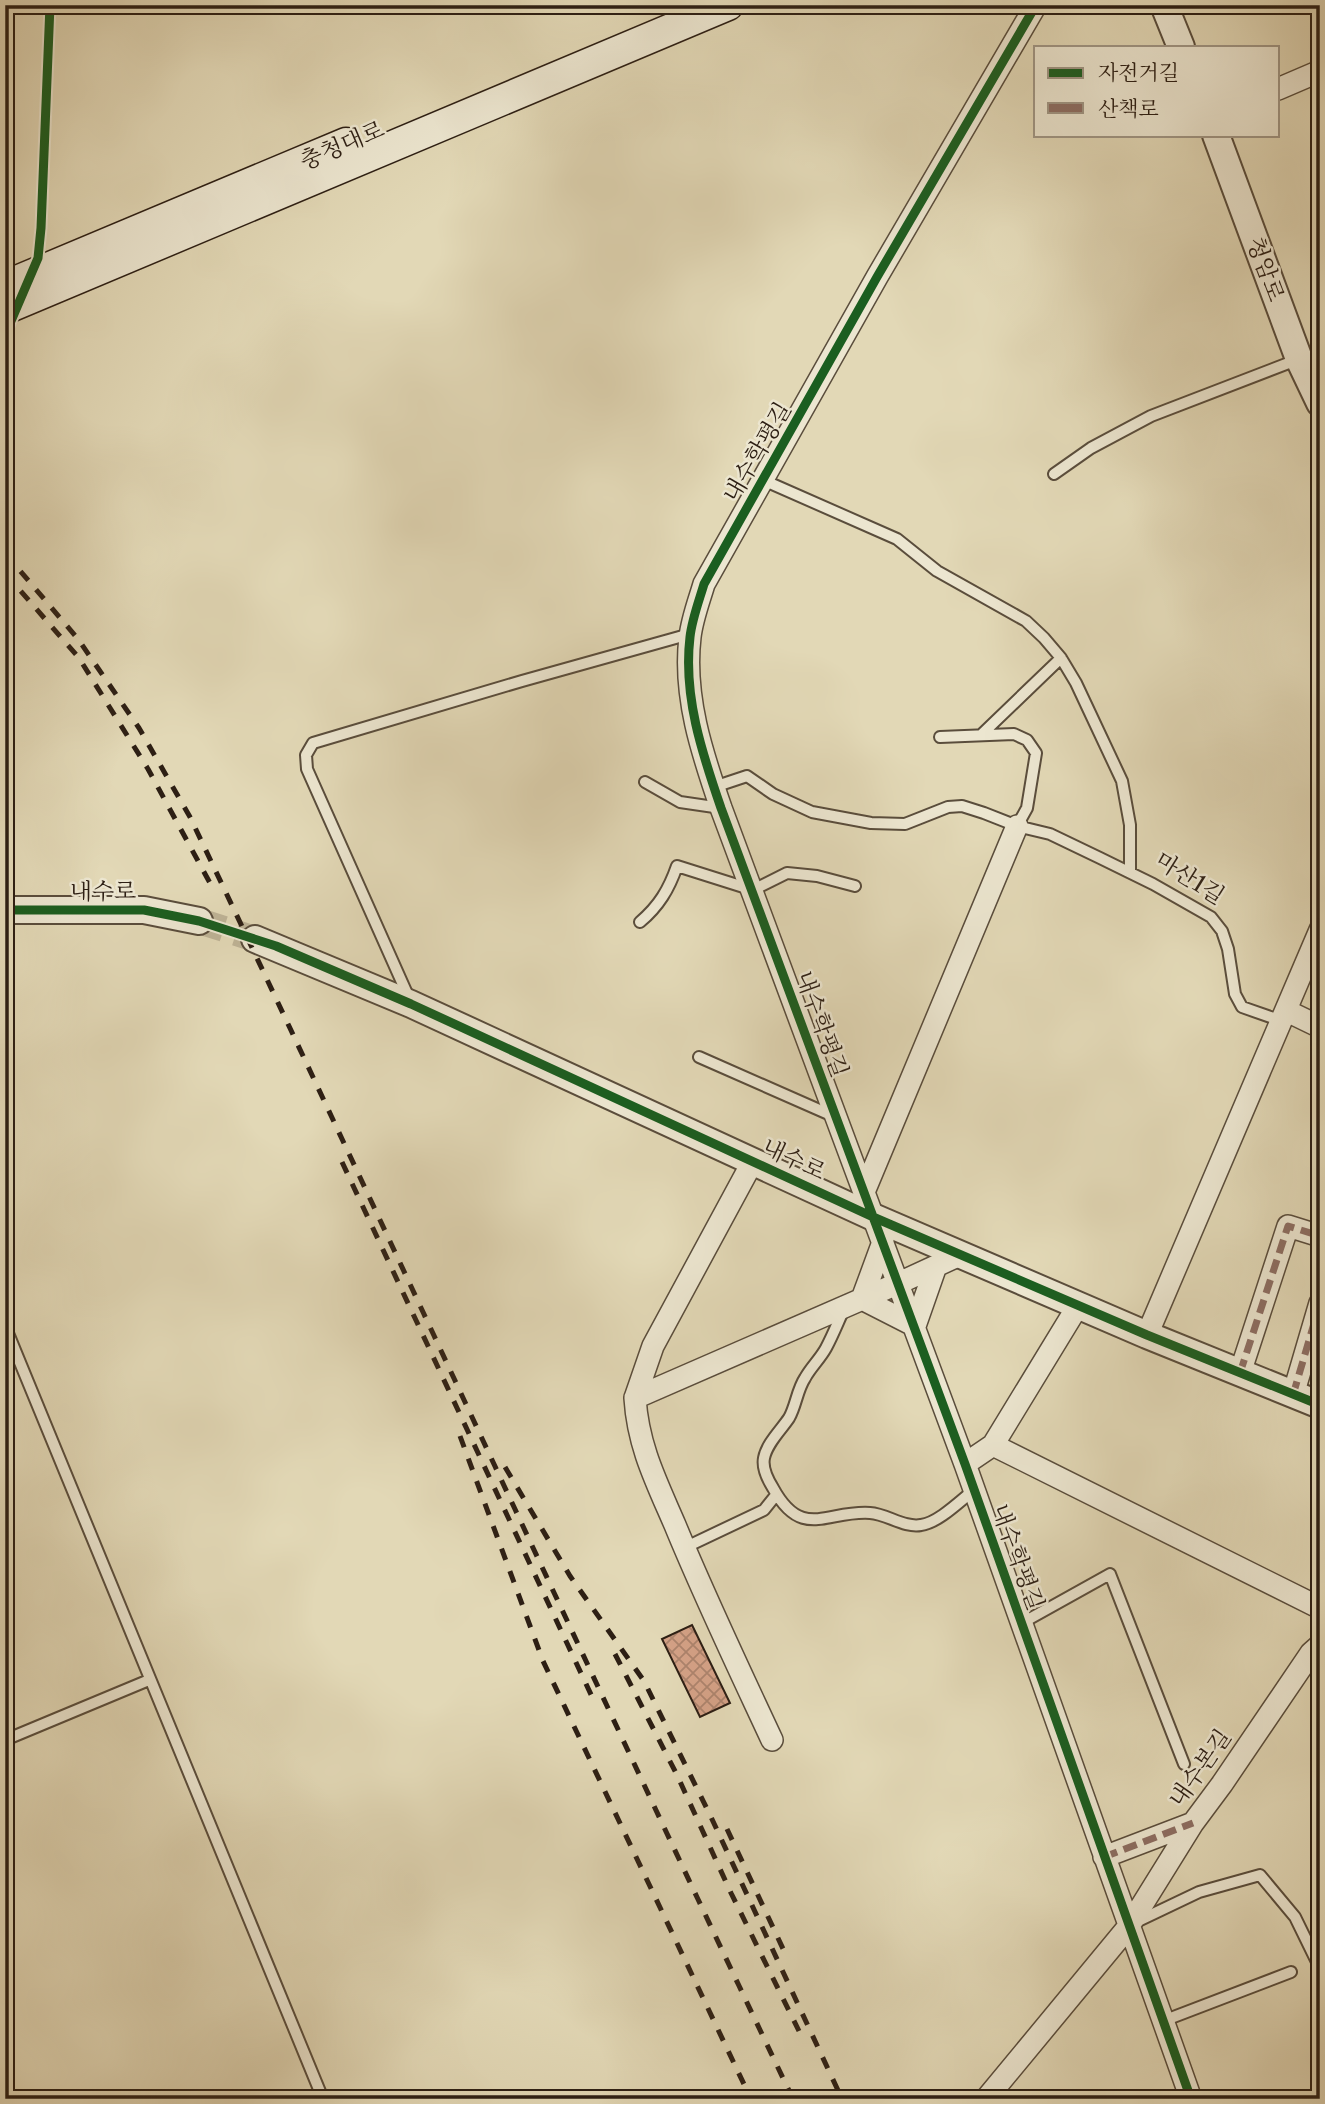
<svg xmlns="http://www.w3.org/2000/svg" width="1325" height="2104" viewBox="0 0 1325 2104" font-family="'Libre Caslon Text','Noto Serif KR',serif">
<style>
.building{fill:url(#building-cross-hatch);stroke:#2d1f14;stroke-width:2}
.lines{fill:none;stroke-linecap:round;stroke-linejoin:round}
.tertiary-tunnel{stroke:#beb396;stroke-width:26;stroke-dasharray:26 13;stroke-linecap:butt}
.service-casing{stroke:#5a4d3c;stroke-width:14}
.minor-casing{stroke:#5a4d3c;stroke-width:24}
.tertiary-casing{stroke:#5a4d3c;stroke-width:30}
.secondary-casing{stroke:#2d1f14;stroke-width:33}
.service{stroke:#ece6d0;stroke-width:10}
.minor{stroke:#ece6d0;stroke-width:21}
.tertiary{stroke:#ece6d0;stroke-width:26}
.secondary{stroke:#ece6d0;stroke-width:30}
.rail{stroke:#2d1f14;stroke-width:5;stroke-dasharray:12 12;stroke-linecap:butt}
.quiet{stroke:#8d6e63;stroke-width:7;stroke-dasharray:14 7;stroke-linecap:butt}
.cycleway-casing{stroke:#ece6d0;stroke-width:13}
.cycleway{stroke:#1b5e20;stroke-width:9}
.labels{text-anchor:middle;stroke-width:5;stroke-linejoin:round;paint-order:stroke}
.street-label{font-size:23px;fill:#2d1f14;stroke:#ece6d0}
</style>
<defs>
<pattern id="building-cross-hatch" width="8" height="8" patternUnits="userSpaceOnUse" patternTransform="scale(1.75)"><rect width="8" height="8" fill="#d4a186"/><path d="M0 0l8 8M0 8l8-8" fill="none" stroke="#ac836c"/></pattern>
</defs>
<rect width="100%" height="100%" fill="#e2d8b6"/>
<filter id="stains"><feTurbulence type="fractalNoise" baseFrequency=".00286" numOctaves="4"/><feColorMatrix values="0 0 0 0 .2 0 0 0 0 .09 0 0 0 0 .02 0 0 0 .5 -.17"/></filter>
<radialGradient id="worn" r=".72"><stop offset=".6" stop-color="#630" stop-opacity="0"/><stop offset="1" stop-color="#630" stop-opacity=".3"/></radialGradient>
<path class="building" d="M 692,1625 L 730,1703 L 700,1717 L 662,1639 Z"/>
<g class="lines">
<path class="tertiary-tunnel" d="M 199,921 L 255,939"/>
<defs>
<path id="service" d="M 1054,474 L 1091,448 L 1151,416 L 1299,359
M 763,480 L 897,539 L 937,571 L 1026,621 L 1044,638 L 1061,658 L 1076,683 L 1122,781 L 1130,825 L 1130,872
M 982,734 L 1061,658
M 940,737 L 1014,734 L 1027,740 L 1036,753 L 1027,808 L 1017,826
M 645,782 L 680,802 L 721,808
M 714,787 L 747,776 L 773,794 L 812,812 L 871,823 L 905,824 L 948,807 L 962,806 L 984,813 L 1017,826 L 1050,834 L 1100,858 L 1153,884 L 1211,917 L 1222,931 L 1228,949 L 1235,994 L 1242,1007 L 1282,1021
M 640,922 C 659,906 669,889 677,866 L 753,890 L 787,873 L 817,876 L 855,886
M 409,998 L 307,769 L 306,755 L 313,743 L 522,681 L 690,634
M 699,1057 L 833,1116
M 844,1309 C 838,1322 833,1335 826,1348 C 820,1359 811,1367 805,1378 C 797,1390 796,1406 789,1418 C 781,1430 767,1443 764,1458 C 762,1468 768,1480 773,1488 C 802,1541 827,1510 870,1513 C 887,1514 904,1528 921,1525 C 938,1523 960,1501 974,1490
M 5,1326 L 323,2099
M 684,1548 L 764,1510 L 776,1495
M 1022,1623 L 1110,1574 L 1184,1764
M 5,1740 L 149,1680
M 1134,1923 L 1199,1892 L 1260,1875 L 1295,1917 L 1317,1962
M 1163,2021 L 1291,1972"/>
<path id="minor" d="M 1036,5 L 877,277 L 704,584 C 699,601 692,619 690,637 C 683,696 702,753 721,808 L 965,1464 L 1191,2099
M 1278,89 L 1320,71
M 1287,1011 L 1320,1027
M 864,1192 L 1017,826
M 883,1242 L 862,1299 L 915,1326 L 936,1266
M 1147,1335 L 1320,930
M 1240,1373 L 1288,1226 L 1320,1236
M 1293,1395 L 1320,1303
M 635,1398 L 653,1346 L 753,1161
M 993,1445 L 1320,1608
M 965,1464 L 993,1445 L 1079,1304
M 772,1740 C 739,1669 705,1598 675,1525 C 656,1481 638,1446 635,1398 L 899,1283 L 962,1254
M 1104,1857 L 1193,1823
M 986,2099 L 1129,1926 L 1193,1823 L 1222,1784 L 1311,1653 L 1320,1645"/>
<path id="tertiary" d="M 1164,5 L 1181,47
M 1216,135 L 1299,359 L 1320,403
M 5,910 L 144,910 L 199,921
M 255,939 L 411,1004 L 873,1217 L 1147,1335 L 1320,1405"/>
<path id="secondary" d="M 5,286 L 346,143
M 5,309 L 728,5"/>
</defs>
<use href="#service" class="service-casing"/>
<use href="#minor" class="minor-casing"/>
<use href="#tertiary" class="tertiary-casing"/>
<use href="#secondary" class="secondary-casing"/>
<use href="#service" class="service"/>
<use href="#minor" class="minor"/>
<use href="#tertiary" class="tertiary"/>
<use href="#secondary" class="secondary"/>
<path class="rail" d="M 5,553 L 78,639 L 139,728 L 190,817 C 393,1243 589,1673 793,2099
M 5,573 L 79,658 L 148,769 L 210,883
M 342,1162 L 594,1701
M 460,1436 L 543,1661 L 751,2099
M 505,1467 L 570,1576 L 644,1681 L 711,1817 L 842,2099
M 615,1654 L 677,1775 L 731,1893 L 799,2031
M 727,1829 L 785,1953"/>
<path class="quiet" d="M 1240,1373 L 1288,1226 L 1320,1236
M 1293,1395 L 1320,1303
M 1104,1857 L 1193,1823"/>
<defs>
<path id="cycleway" d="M 1036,5 L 877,277 L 704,584 C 699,601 692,619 690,637 C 683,696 702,753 721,808 L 965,1464 L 1191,2099
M 5,335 L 38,258 L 41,228 L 50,5
M 5,910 L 144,910 L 199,921 L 276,946 L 411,1004 L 873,1217 L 1147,1335 L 1320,1405"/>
</defs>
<use href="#cycleway" class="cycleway-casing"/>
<use href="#cycleway" class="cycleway"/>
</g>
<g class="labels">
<g class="street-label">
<text transform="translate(342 145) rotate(-23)" y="8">충청대로</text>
<text transform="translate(1266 269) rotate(70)" y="8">청암로</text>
<text transform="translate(757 452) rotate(-60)" y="8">내수학평길</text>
<text transform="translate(1190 878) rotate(32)" y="8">마산1길</text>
<text x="103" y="899">내수로</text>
<text transform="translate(822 1024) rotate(70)" y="8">내수학평길</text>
<text transform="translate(794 1159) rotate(25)" y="8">내수로</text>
<text transform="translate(1018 1557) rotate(70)" y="8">내수학평길</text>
<text transform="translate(1200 1768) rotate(-55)" y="8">내수본길</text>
</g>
</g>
<rect width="1325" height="2104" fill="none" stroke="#e2d8b6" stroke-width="28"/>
<rect x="7" y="7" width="1311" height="2090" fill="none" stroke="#2d1f14" stroke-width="3.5"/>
<rect x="14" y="14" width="1297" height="2076" fill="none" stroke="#2d1f14" stroke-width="2"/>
<rect x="1034" y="46" width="245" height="91" fill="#ece6d0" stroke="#a09685" stroke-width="2"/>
<rect x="1048" y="68" width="35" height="10" fill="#1b5e20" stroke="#a09685" stroke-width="2"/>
<text x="1098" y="80" font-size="21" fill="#2d1f14">자전거길</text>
<rect x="1048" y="103" width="35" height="10" fill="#8d6e63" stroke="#a09685" stroke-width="2"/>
<text x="1098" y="116" font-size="21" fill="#2d1f14">산책로</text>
<rect width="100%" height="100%" filter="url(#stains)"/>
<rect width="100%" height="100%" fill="url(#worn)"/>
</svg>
